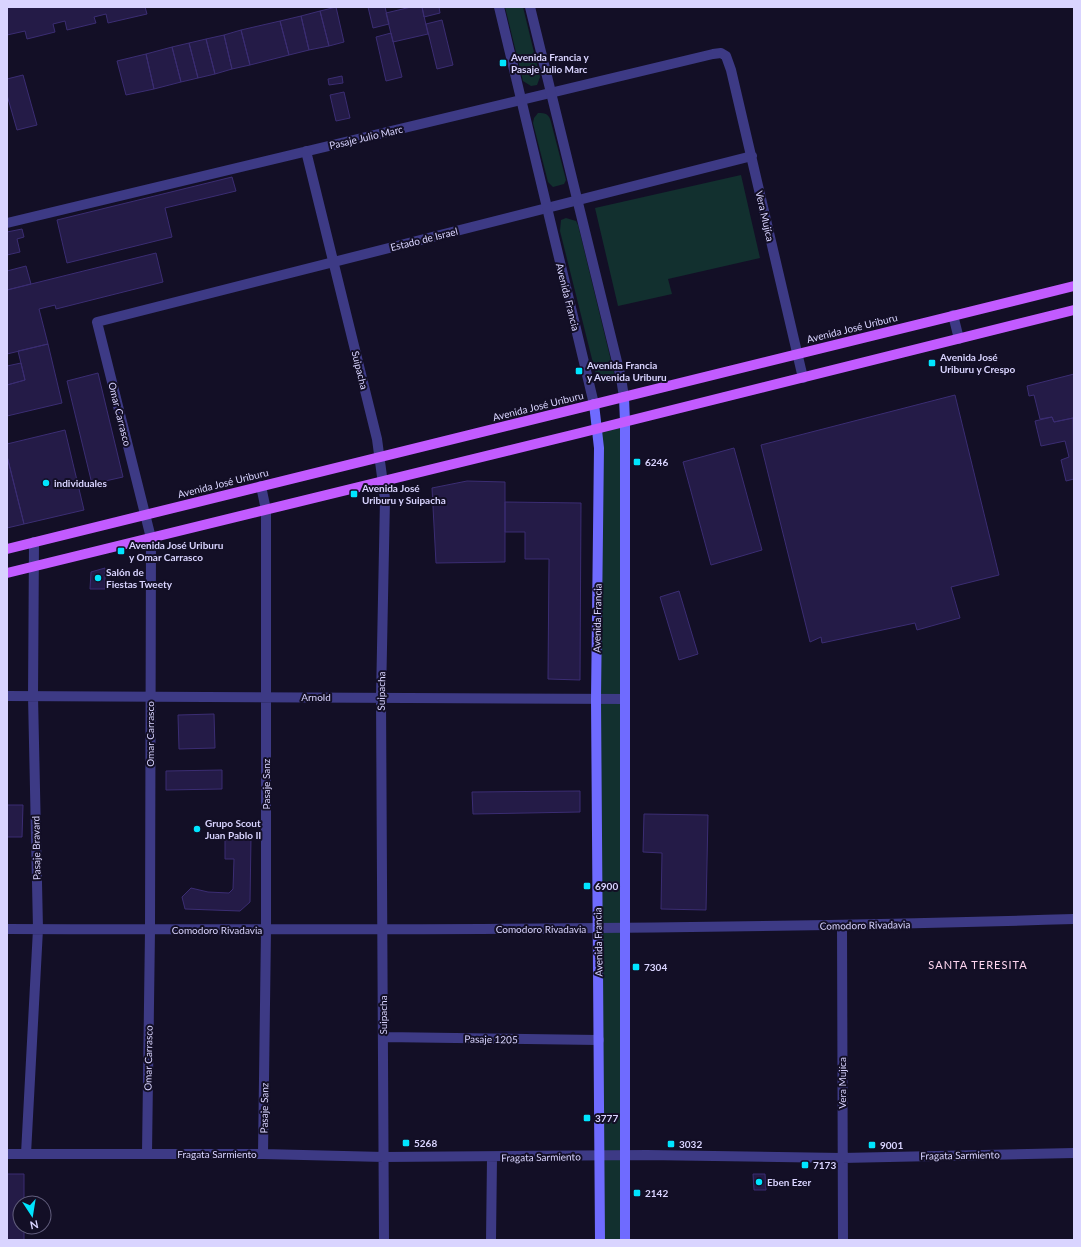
<svg xmlns="http://www.w3.org/2000/svg" width="1081" height="1247" viewBox="0 0 1081 1247" font-family="Lato,sans-serif">
<style>
.green{fill:#12302f}
.building{fill:#241b47;stroke:#3b2d73}
.lines{fill:none;stroke-linecap:round;stroke-linejoin:round}
.minor{stroke:#3d3a85;stroke-width:10}
.tertiary{stroke:#3d3a85;stroke-width:10}
.secondary{stroke:#6f6bff;stroke-width:10}
.primary{stroke:#c25bff;stroke-width:10}
.poi-dot{fill:#00e5ff;stroke:#130f26;stroke-width:1.5}
.labels{text-anchor:middle;stroke-width:4;stroke-linejoin:round;paint-order:stroke}
.poi-label{font-size:10px;font-weight:bold;fill:#d9d4ff;stroke:#130f26;text-anchor:start}
.street-label{font-size:10px;fill:#d9d4ff;stroke:#130f26}
.neighbourhood-label{font-size:11px;letter-spacing:1px;fill:#ffd6f0;stroke:#130f26}
</style>
<rect width="100%" height="100%" fill="#130f26"/>
<path class="green" d="M 505,7 L 523,7 L 540,77 L 537,85 L 531,86 L 523,81 Z
M 538,113 C 546,113 549,114 551,122 L 566,180 L 564,184 L 553,187 L 548,182 L 533,123 L 534,118 Z
M 741,175 L 760,258 L 668,279 L 672,294 L 618,306 L 595,208 Z
M 566,218 L 576,221 L 578,225 L 614,373 L 610,382 L 605,383 L 597,379 L 560,231 L 561,220 Z
M 625,422 L 625,1240 L 600,1240 L 598,429 Z"/>
<path class="building" d="M 7,7 L 145,7 L 147,14 L 108,23 L 106,14 L 94,17 L 96,23 L 67,30 L 65,21 L 53,24 L 55,32 L 27,39 L 25,31 L 7,35 Z
M 336,7 L 344,42 L 329,46 L 320,11 Z
M 368,7 L 385,7 L 389,24 L 373,28 Z
M 411,7 L 422,7 L 428,34 L 393,42 L 386,13 Z
M 422,7 L 439,7 L 440,13 L 424,17 Z
M 320,11 L 329,46 L 309,50 L 301,16 Z
M 301,16 L 309,50 L 289,55 L 280,21 Z
M 442,20 L 453,65 L 437,69 L 426,24 Z
M 280,21 L 289,55 L 250,65 L 241,30 Z
M 241,30 L 250,65 L 232,69 L 224,35 Z
M 391,33 L 402,77 L 386,81 L 376,37 Z
M 224,35 L 232,69 L 215,74 L 206,39 Z
M 206,39 L 215,74 L 198,78 L 189,43 Z
M 189,43 L 198,78 L 181,82 L 172,47 Z
M 172,47 L 181,82 L 154,89 L 146,54 Z
M 146,54 L 154,89 L 126,95 L 117,61 Z
M 23,75 L 37,125 L 17,130 L 7,95 L 7,79 Z
M 342,76 L 343,83 L 329,85 L 328,79 Z
M 344,92 L 350,118 L 336,121 L 330,95 Z
M 232,177 L 236,191 L 165,208 L 172,237 L 67,263 L 57,220 Z
M 22,229 L 24,237 L 17,239 L 20,252 L 7,255 L 7,232 Z
M 156,253 L 163,282 L 56,309 L 55,305 L 39,309 L 48,344 L 7,354 L 7,290 Z
M 26,266 L 31,284 L 7,290 L 7,271 Z
M 48,344 L 62,403 L 7,416 L 7,385 L 25,380 L 18,351 Z
M 21,363 L 25,380 L 7,385 L 7,366 Z
M 98,373 L 123,477 L 92,484 L 67,381 Z
M 1074,374 L 1074,421 L 1073,418 L 1054,422 L 1052,417 L 1040,419 L 1034,395 L 1029,396 L 1027,386 Z
M 955,395 L 999,575 L 951,587 L 960,618 L 917,630 L 915,623 L 822,643 L 821,637 L 810,642 L 761,445 Z
M 1052,417 L 1054,422 L 1073,418 L 1074,479 L 1066,481 L 1061,460 L 1069,457 L 1065,441 L 1041,446 L 1035,421 Z
M 65,430 L 84,510 L 24,524 L 7,456 L 7,444 Z
M 734,448 L 762,550 L 711,565 L 683,462 Z
M 7,456 L 24,524 L 7,528 Z
M 467,481 L 505,482 L 505,562 L 436,563 L 432,488 Z
M 505,502 L 581,503 L 580,680 L 548,679 L 549,559 L 525,559 L 525,532 L 505,532 Z
M 105,568 L 105,589 L 90,589 L 91,572 Z
M 679,591 L 698,654 L 679,660 L 660,597 Z
M 214,714 L 215,748 L 179,749 L 178,715 Z
M 222,770 L 222,789 L 166,790 L 166,771 Z
M 580,791 L 580,812 L 473,814 L 472,792 Z
M 7,805 L 23,805 L 22,837 L 7,837 Z
M 644,814 L 708,815 L 706,910 L 661,909 L 662,853 L 643,852 Z
M 225,837 L 251,837 L 250,902 L 240,911 L 185,909 L 182,897 L 191,888 L 208,892 L 229,893 L 233,889 L 234,859 L 225,859 Z
M 7,1174 L 24,1174 L 24,1203 L 20,1203 L 20,1227 L 24,1227 L 24,1240 L 7,1240 Z
M 753,1174 L 765,1174 L 766,1190 L 754,1190 Z"/>
<g class="lines">
<path class="minor" d="M 306,151 L 377,439 L 385,499 L 381,698 L 384,1240
M 7,223 L 713,54 L 721,53 L 726,56 L 731,70 L 803,378
M 953,315 L 959,339
M 261,486 L 266,510 L 266,930 L 263,1154
M 7,696 L 625,699
M 842,926 L 843,1240
M 7,929 C 363,930 718,930 1074,919
M 383,1037 L 599,1040
M 7,1154 L 263,1154 L 384,1157 L 647,1155 L 842,1158 L 1074,1153
M 26,1154 L 38,929 L 33,696 L 34,542
M 147,1154 L 150,930 L 151,538 L 97,322 L 752,156
M 491,1240 L 492,1158"/>
<path class="tertiary" d="M 499,7 L 594,404
M 530,7 L 621,378 L 624,397"/>
<path class="secondary" d="M 624,397 L 625,422 L 625,1240
M 594,404 L 599,448 L 596,699 L 600,1240"/>
<path class="primary" d="M 7,549 L 1074,286
M 7,573 L 580,433 L 1074,310"/>
</g>
<g class="poi-dot">
<rect x="499" y="59" width="8" height="8" rx="2"/>
<rect x="928" y="359" width="8" height="8" rx="2"/>
<rect x="575" y="367" width="8" height="8" rx="2"/>
<rect x="633" y="458" width="8" height="8" rx="2"/>
<circle cx="46" cy="483" r="4"/>
<rect x="350" y="490" width="8" height="8" rx="2"/>
<rect x="117" y="547" width="8" height="8" rx="2"/>
<circle cx="98" cy="578" r="4"/>
<circle cx="197" cy="829" r="4"/>
<rect x="583" y="882" width="8" height="8" rx="2"/>
<rect x="632" y="963" width="8" height="8" rx="2"/>
<rect x="583" y="1114" width="8" height="8" rx="2"/>
<rect x="402" y="1139" width="8" height="8" rx="2"/>
<rect x="667" y="1140" width="8" height="8" rx="2"/>
<rect x="868" y="1141" width="8" height="8" rx="2"/>
<rect x="801" y="1161" width="8" height="8" rx="2"/>
<circle cx="759" cy="1182" r="4"/>
<rect x="633" y="1189" width="8" height="8" rx="2"/>
</g>
<g class="labels">
<g class="poi-label">
<text x="511" y="61">Avenida Francia y<tspan x="511" dy="12">Pasaje Julio Marc</tspan></text>
<text x="940" y="361">Avenida José<tspan x="940" dy="12">Uriburu y Crespo</tspan></text>
<text x="587" y="369">Avenida Francia<tspan x="587" dy="12">y Avenida Uriburu</tspan></text>
<text x="645" y="466">6246</text>
<text x="54" y="487">individuales</text>
<text x="362" y="492">Avenida José<tspan x="362" dy="12">Uriburu y Suipacha</tspan></text>
<text x="129" y="549">Avenida José Uriburu<tspan x="129" dy="12">y Omar Carrasco</tspan></text>
<text x="106" y="576">Salón de<tspan x="106" dy="12">Fiestas Tweety</tspan></text>
<text x="205" y="827">Grupo Scout<tspan x="205" dy="12">Juan Pablo II</tspan></text>
<text x="595" y="890">6900</text>
<text x="644" y="971">7304</text>
<text x="595" y="1122">3777</text>
<text x="414" y="1147">5268</text>
<text x="679" y="1148">3032</text>
<text x="880" y="1149">9001</text>
<text x="813" y="1169">7173</text>
<text x="767" y="1186">Eben Ezer</text>
<text x="645" y="1197">2142</text>
</g>
<g class="street-label">
<text transform="translate(366 137) rotate(-13)" y="4">Pasaje Julio Marc</text>
<text transform="translate(765 216) rotate(77)" y="4">Vera Mujíca</text>
<text transform="translate(424 239) rotate(-14)" y="4">Estado de Israel</text>
<text transform="translate(568 297) rotate(76)" y="4">Avenida Francia</text>
<text transform="translate(852 328) rotate(-14)" y="4">Avenida José Uriburu</text>
<text transform="translate(360 370) rotate(76)" y="4">Suipacha</text>
<text transform="translate(538 406) rotate(-14)" y="4">Avenida José Uriburu</text>
<text transform="translate(120 414) rotate(76)" y="4">Omar Carrasco</text>
<text transform="translate(223 483) rotate(-14)" y="4">Avenida José Uriburu</text>
<text transform="translate(597 618) rotate(-89)" y="4">Avenida Francia</text>
<text transform="translate(381 691) rotate(-89)" y="4">Suipacha</text>
<text x="316" y="701">Arnold</text>
<text transform="translate(150 734) rotate(-90)" y="4">Omar Carrasco</text>
<text transform="translate(266 784) rotate(-90)" y="4">Pasaje Sanz</text>
<text transform="translate(36 848) rotate(-91)" y="4">Pasaje Bravard</text>
<text transform="translate(865 925) rotate(-1)" y="4">Comodoro Rivadavia</text>
<text x="541" y="933">Comodoro Rivadavia</text>
<text x="217" y="934">Comodoro Rivadavia</text>
<text transform="translate(598 942) rotate(-91)" y="4">Avenida Francia</text>
<text transform="translate(383 1015) rotate(-90)" y="4">Suipacha</text>
<text transform="translate(491 1039) rotate(1)" y="4">Pasaje 1205</text>
<text transform="translate(148 1058) rotate(-89)" y="4">Omar Carrasco</text>
<text transform="translate(842 1083) rotate(-90)" y="4">Vera Mujíca</text>
<text transform="translate(264 1108) rotate(-89)" y="4">Pasaje Sanz</text>
<text x="217" y="1158">Fragata Sarmiento</text>
<text transform="translate(960 1155) rotate(-1)" y="4">Fragata Sarmiento</text>
<text transform="translate(541 1157) rotate(-1)" y="4">Fragata Sarmiento</text>
</g>
<g class="neighbourhood-label">
<text x="978" y="969">SANTA TERESITA</text>
</g>
</g>
<rect width="1081" height="1247" fill="none" stroke="#d9d4ff" stroke-width="16"/>
<g transform="translate(32 1215) rotate(168)"><circle r="19" fill="#130f26" stroke="#625e7d"/>
<path d="M0-3L7 15L0 10L-7 15Z" fill="#00e5ff"/>
<text y="-6" font-size="11" font-weight="bold" text-anchor="middle" fill="#d9d4ff">N</text>
</g>
</svg>
